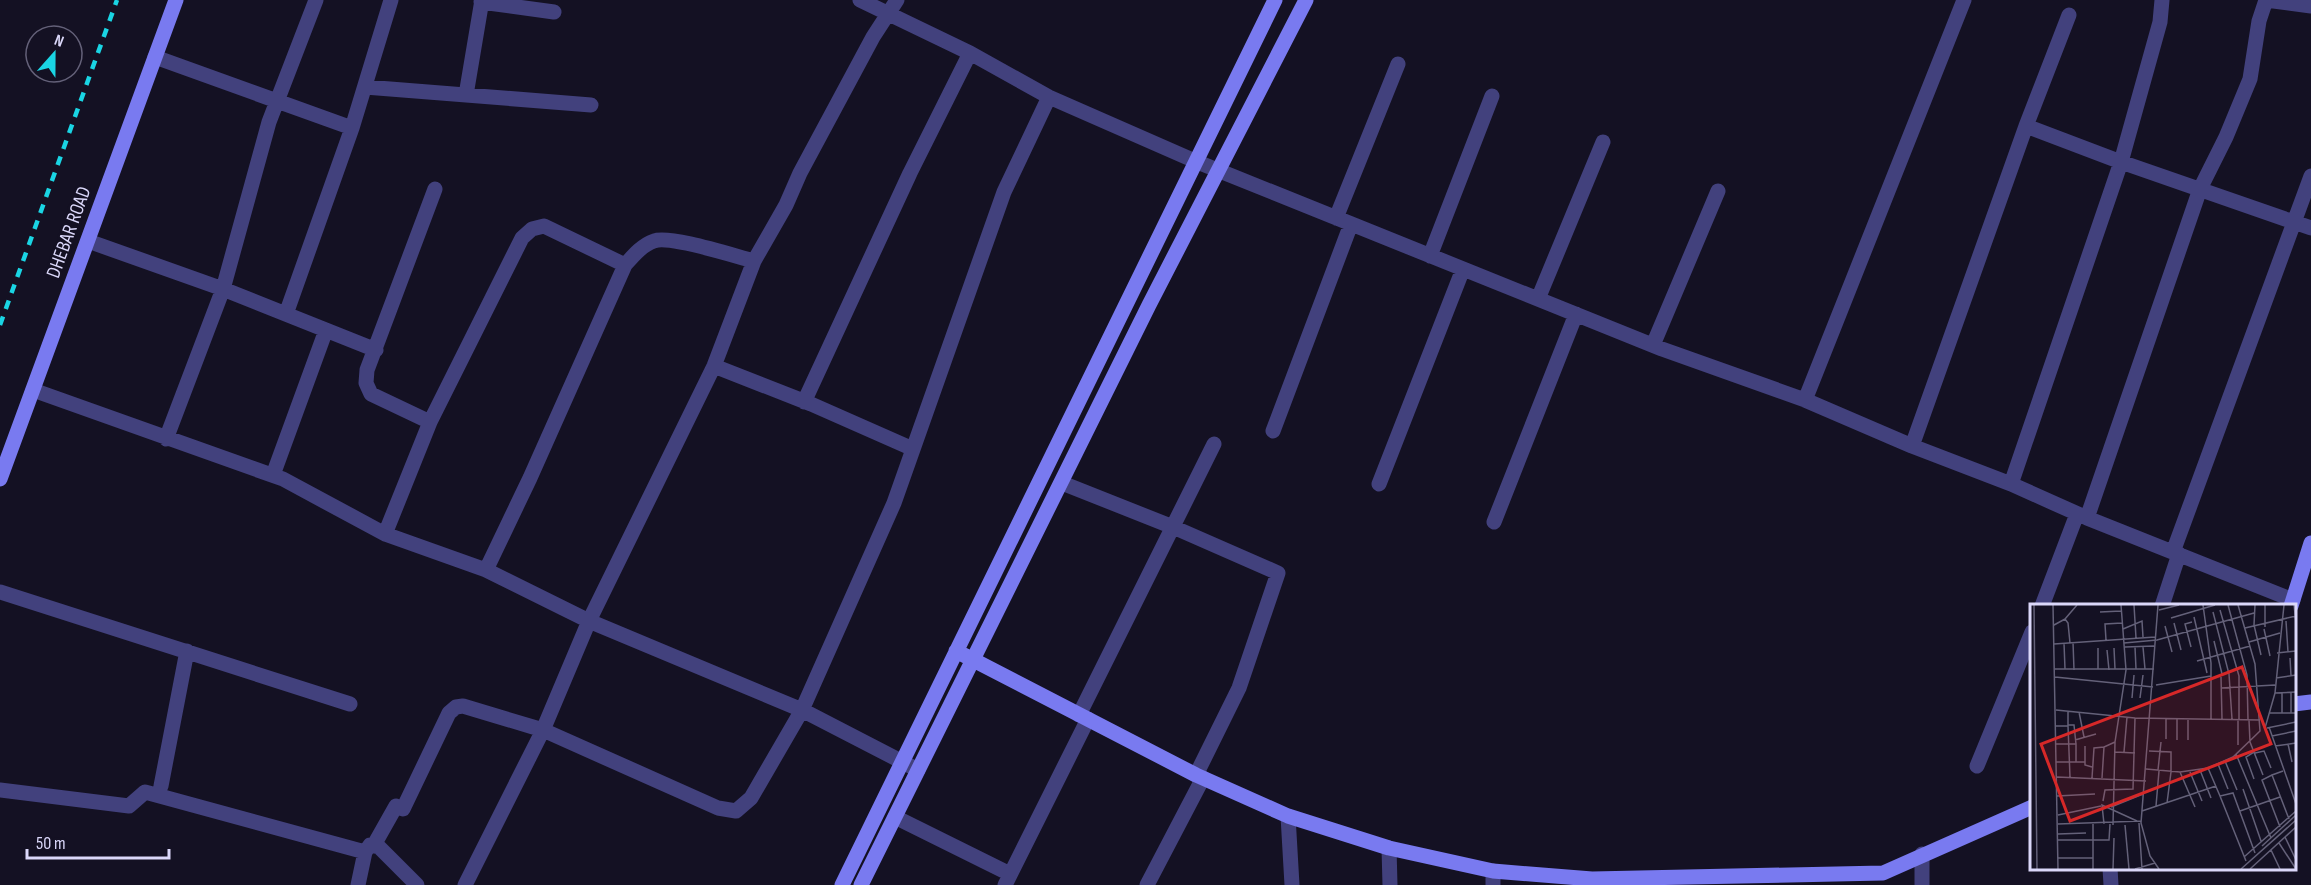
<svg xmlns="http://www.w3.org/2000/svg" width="2311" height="885" viewBox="0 0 2311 885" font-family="'Sofia Sans Condensed',sans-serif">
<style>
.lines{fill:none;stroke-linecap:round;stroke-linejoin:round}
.street{stroke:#42417d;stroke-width:15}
.secondary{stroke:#797af0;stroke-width:15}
.rail{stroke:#1ad5e4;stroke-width:4.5;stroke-dasharray:9 8;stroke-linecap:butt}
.labels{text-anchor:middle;stroke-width:5;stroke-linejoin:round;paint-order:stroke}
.street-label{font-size:20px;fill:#dbd8fa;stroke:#141123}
.inset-road{fill:none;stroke:#646179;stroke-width:1.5}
.view{fill:#d62828;fill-opacity:0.15;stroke:#d62828;stroke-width:3}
.inset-edge{fill:none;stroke:#dbd8fa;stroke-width:3}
</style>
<rect width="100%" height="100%" fill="#141123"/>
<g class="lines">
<path class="street" d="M 860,0 L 970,53 L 1049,97 L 1195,161 L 1662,349 L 1805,400 L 1912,446 L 2011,484 L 2087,518 L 2293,600
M 2266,0 L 2311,6
M 481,2 L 554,12
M 155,57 L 352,128 L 286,314
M 365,87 L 591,105
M 466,95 L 482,0
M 2026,126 L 2121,162 L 2311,228
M 352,128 L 391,0
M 1336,218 L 1398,64
M 88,241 L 223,289 L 376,350
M 1430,256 L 1492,96
M 1538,299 L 1603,142
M 1653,345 L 1718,191
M 714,366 L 811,404 L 913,449
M 33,390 L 283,479 L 385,534 L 486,570 L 589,621 L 802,710 L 918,770
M 1805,400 L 1964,0
M 804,402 L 910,173 L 970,53
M 430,422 L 371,394 L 366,383 L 367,370 L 435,189
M 1273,431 L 1351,224
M 166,439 L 223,289 L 269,122 L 316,0
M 1912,446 L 2026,126 L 2069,15
M 273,475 L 326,330
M 1062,483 L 1173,527 L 1278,573 L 1239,688 L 1196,775
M 1379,484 L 1463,269
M 2011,484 L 2121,162 L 2160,22 L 2162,0
M 2087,518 L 2200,189 L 2226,137 L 2250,79 L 2259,21 L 2266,0
M 1494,522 L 1576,314
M 385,534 L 430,422 L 522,238 L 532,229 L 544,226 L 625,265
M 2173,552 L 2311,176
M 486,570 L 530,478 L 625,265 C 633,256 642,245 654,241 C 670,235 734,256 754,261
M 0,592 L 350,704
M 2042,606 L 2077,514
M 2162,606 L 2179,554
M 1079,715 L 1214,444
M 1977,766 L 2032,632
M 161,786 L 187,651
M 0,790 L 129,806 L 145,792 L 365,852
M 403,809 L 449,713 L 456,707 L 463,706 L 543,730 L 718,808 L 736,811 L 751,798 L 802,710 L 894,503 L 1004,192 L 1049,97
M 1288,816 L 1292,885
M 895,817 L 1010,874
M 374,845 L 396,806
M 1389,848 L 1390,885
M 2110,868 L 2111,885
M 1493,871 L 1493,885
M 358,885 L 365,852 L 370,845 L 379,847 L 417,885
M 465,885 L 543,730 L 589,621 L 714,366 L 754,261 L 786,205 L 800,173 L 873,37 L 897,0
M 1005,885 L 1088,719
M 1147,885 L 1203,778
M 1922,885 L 1922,854"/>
<path class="secondary" d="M 0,479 L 176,0
M 2291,606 L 2311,543
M 956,651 L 1196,775 L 1288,816 L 1389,848 L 1493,871 L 1592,879 L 1883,873 L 2032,807
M 2294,704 L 2311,702
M 842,885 L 1275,0
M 861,885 L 1149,305 L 1306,0"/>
<path class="rail" d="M 0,325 L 117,0"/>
</g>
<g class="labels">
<g class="street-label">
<text transform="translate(68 232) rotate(-70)" y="7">DHEBAR ROAD</text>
</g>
</g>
<g transform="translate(2030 604)">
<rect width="266" height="266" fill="#141123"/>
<path class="inset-road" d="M 4,1 L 7,265M 23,1 L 28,265M 104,1 L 106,34M 128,1 L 111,219 L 120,252 L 129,265M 173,1 L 181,59 L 181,115M 198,1 L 217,71 L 218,116M 225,1 L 224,21 L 231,51M 235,1 L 235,23M 264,1 L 266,19M 129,6 L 149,1M 190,6 L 209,72 L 209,116M 70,8 L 91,7M 183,8 L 199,70 L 202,115M 164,13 L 177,69M 141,14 L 185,1M 35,15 L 47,1M 256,17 L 258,48M 144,19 L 151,46M 24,21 L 35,15 L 38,19 L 40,39M 135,22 L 142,48M 215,24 L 266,12M 93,25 L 112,17 L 113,33M 234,25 L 240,52M 76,36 L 75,20 L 92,19M 184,37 L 192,70M 43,38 L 44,66M 219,38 L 250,29M 34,39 L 35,65M 94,39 L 127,36 L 224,9M 24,40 L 125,33M 95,43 L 124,42M 105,43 L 106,65M 113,43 L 115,65M 161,43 L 155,20 L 162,18M 68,44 L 68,65M 84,44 L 85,65M 77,46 L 79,66M 247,49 L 266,47M 260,54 L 261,72M 167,57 L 220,42M 25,65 L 124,65M 25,73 L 123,83M 191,73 L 192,115M 246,74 L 266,71M 126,81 L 181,72M 191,84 L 245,81M 245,89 L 266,88M 252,89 L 252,109M 102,94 L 104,71M 110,94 L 113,71M 26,106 L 105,114 L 230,116M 49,108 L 54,133M 239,109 L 266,109M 261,109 L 261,89M 136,115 L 136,135M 219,116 L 220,138 L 233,171M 38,121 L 44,121 L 46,140M 26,122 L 38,122 L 38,107M 38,122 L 40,173M 239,123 L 266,200M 235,124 L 245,89 L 254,1M 237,124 L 266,118M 242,132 L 266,127M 45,136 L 66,130M 147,136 L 147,115M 158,136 L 158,115M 26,140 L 46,140 L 46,158M 258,140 L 262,158M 208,141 L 208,116M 55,142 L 55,161 L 62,163M 245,142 L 266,139M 119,147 L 141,148 L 141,168M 85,148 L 105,149M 94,148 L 97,113M 225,149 L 234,147 L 241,164M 206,150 L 241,234M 195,157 L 207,186M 26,158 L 55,158M 188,160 L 198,185M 178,164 L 190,192M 116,165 L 150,168 L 178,164 L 203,153 L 230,127 L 225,60 L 208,1M 128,166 L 131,138M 170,166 L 181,194M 253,167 L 242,171 L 259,215M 150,168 L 165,203M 160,168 L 172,197M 242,171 L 232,176 L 250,223M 27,173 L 116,177M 62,174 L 64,144 L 74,143M 72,174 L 74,143 L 85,138M 224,175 L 216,153 L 224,148M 213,185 L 231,237M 27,192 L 65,190M 73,197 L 75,186 L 103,185 L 105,114M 137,199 L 141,168M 126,202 L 129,167M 81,203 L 113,190M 112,207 L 186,182M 210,207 L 250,193M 28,211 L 71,202M 109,219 L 112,265M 28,220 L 111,217M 63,220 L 63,265M 74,220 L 72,201 L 107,217M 83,221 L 85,138 L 96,66 L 91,1M 95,221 L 99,265M 28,230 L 56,229M 255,233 L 266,256M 28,236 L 79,236 L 80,220M 249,239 L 266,265M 232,242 L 266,211M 241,246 L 250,265M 214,253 L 266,207M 28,254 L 63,254M 216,257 L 190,192 L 203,189 L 225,249M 83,265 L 84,234M 105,265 L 125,259M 211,265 L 266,216M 220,265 L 266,223"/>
<path class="view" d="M 212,63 L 241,140 L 40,217 L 11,140 Z"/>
<rect width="266" height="266" class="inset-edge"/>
</g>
<g transform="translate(54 54) rotate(21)"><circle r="28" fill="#141123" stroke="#646179" stroke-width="1.5"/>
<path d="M0-4.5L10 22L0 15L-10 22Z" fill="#1ad5e4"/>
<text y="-9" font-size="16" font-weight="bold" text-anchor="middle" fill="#dbd8fa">N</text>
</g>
<path d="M27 849v9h142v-9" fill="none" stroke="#dbd8fa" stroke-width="3"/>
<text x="36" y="849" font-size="18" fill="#dbd8fa" stroke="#141123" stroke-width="4.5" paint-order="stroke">50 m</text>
</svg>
